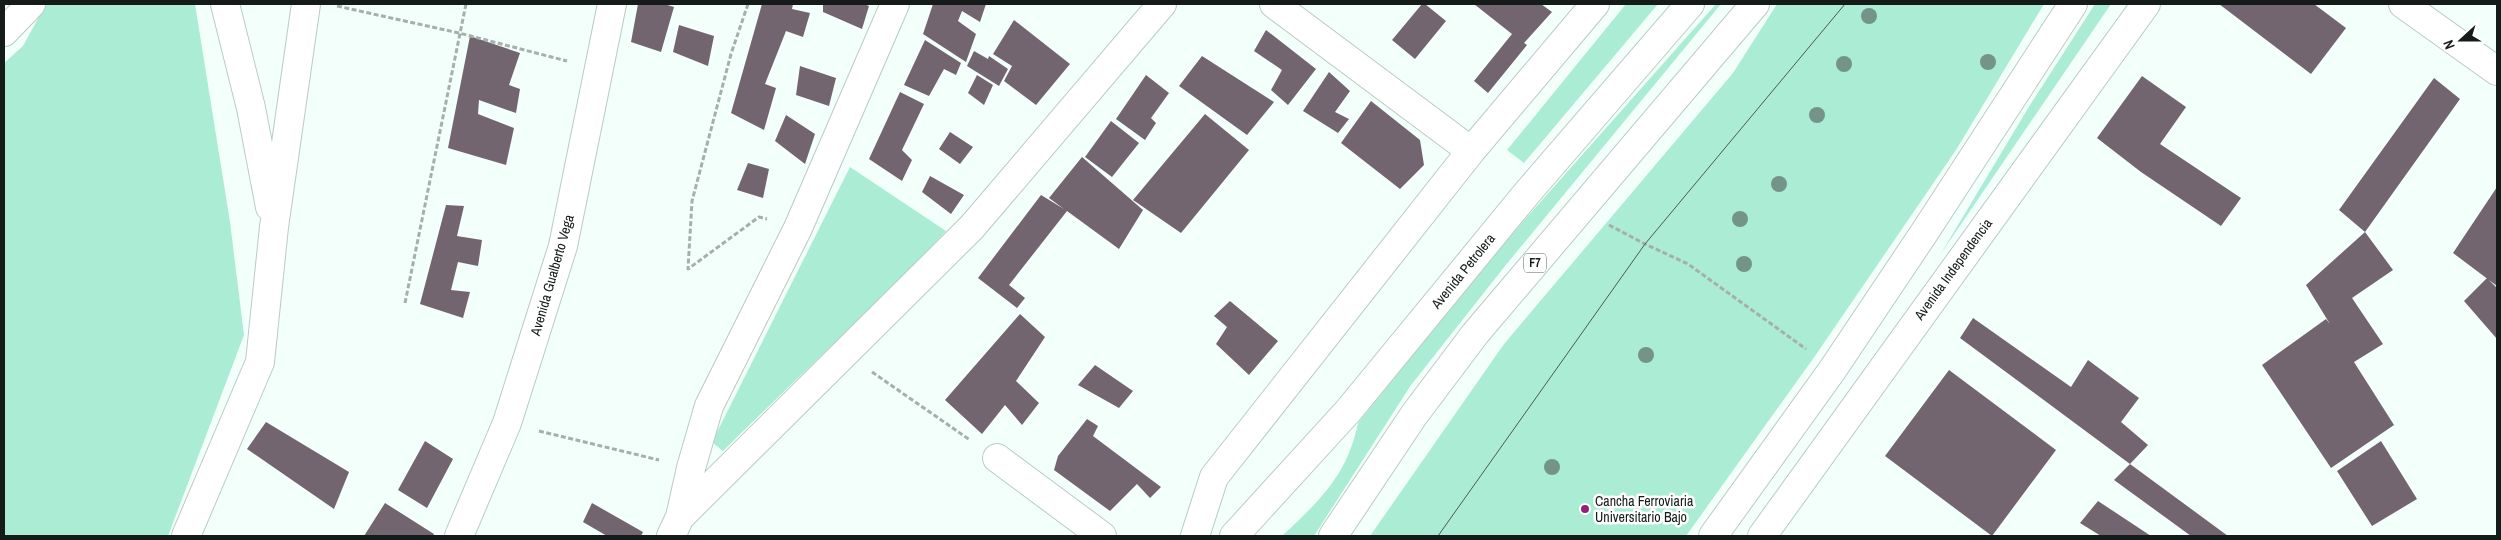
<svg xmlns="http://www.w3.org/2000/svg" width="2501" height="540" viewBox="0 0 2501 540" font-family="'Archivo Narrow',sans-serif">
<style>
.green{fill:#abecd5}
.building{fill:#73656f}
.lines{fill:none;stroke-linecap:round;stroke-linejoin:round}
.street-casing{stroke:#b9cbc4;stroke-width:30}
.secondary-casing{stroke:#b9cbc4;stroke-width:30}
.highway-casing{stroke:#b9cbc4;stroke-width:30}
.path{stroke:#a5b0ab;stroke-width:3;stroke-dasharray:5 2.5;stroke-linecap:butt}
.street{stroke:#fff;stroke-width:28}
.secondary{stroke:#fff;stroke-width:28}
.highway{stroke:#fff;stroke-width:28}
.tram{stroke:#505855;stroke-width:1}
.tree{fill:#74948a}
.poi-dot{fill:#941f7d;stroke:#fff;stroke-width:2}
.labels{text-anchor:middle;stroke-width:5;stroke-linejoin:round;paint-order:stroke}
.shield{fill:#fff;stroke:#5a5f5d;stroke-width:1}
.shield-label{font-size:12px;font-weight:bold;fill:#141b18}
.street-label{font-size:14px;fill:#141b18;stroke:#fff}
.poi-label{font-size:14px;fill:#141b18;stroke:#fff;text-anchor:start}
</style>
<rect width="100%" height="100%" fill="#f3fffa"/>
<path class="green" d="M 46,4 L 195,4 L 230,222 L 244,335 L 168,536 L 4,536 L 4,63 L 23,46 Z
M 1626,4 L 1658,4 L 1524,163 L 1507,150 Z
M 1716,4 L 1721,4 L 1505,266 L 1411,385 L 1314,536 L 1282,536 C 1320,500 1347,476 1358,423 L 1488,261 Z
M 1777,4 L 2044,4 L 1956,150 L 1815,356 L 1686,536 L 1370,536 L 1504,344 L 1733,73 Z
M 2095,4 L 2111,4 L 1940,255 L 2030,105 Z
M 850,167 L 946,231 C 875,308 797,377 723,451 L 712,442 Z"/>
<path class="building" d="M 638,4 L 664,4 L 674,7 L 661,52 L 631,42 Z
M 762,4 L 793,4 L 792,9 L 810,13 L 803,37 L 786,31 L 765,84 L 776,88 L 764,130 L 731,113 Z
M 823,4 L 864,4 L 869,6 L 862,29 L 823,12 Z
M 933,4 L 986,4 L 980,22 L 962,11 L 958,21 L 976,34 L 966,62 L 923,34 Z
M 1422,4 L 1425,4 L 1446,21 L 1415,59 L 1392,40 Z
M 1474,4 L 1541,4 L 1552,12 L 1524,43 L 1527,45 L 1488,93 L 1474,81 L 1512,34 Z
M 2219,4 L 2314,4 L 2346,28 L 2311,74 Z
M 1014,20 L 1070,64 L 1036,105 L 1004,81 L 1012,66 L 993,54 Z
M 679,25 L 714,36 L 708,66 L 673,52 Z
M 1266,30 L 1316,69 L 1288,105 L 1271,90 L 1282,70 L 1254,51 Z
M 470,36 L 520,53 L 509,85 L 520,89 L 516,113 L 479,100 L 478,114 L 514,128 L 506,165 L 448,148 Z
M 925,40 L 961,63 L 956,75 L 944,69 L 929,96 L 904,85 Z
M 974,51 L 988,59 L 989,56 L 1008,69 L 999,86 L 967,66 Z
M 1202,56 L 1274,102 L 1247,135 L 1179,86 Z
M 800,66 L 836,78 L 829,106 L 796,95 Z
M 1329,72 L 1350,91 L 1335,112 L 1349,119 L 1338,133 L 1303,111 Z
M 977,75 L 993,85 L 984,105 L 968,93 Z
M 1146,75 L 1169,93 L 1151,118 L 1156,123 L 1145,140 L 1116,119 Z
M 2142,76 L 2186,107 L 2160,144 L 2241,198 L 2221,226 L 2141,172 L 2097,138 Z
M 2434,78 L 2460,99 L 2365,232 L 2339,210 Z
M 900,92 L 924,104 L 902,150 L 912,160 L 902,181 L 869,159 Z
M 1371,101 L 1420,140 L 1424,165 L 1400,189 L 1341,143 Z
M 1205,114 L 1249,150 L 1181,233 L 1133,200 Z
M 786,115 L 815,134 L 805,164 L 775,141 Z
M 1111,121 L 1139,143 L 1112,177 L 1085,157 Z
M 950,132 L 973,147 L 960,164 L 939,149 Z
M 1082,157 L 1143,210 L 1119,249 L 1067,211 L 1009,285 L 1025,298 L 1017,308 L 978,278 L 1041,195 L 1064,209 L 1049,198 Z
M 748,163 L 769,169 L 763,198 L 737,190 Z
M 930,176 L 964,195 L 951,214 L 922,192 Z
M 2497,187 L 2497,286 L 2453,253 Z
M 446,205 L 464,206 L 457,236 L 482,240 L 478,266 L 458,262 L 451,290 L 470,292 L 463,318 L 420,304 Z
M 2365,232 L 2393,270 L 2352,298 L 2383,344 L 2354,362 L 2394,425 L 2331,468 L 2262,365 L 2326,319 L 2330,324 L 2306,285 Z
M 2487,278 L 2497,288 L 2497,339 L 2464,301 Z
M 1230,301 L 1278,341 L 1249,375 L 1216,344 L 1227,327 L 1214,316 Z
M 1020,314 L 1045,337 L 1016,381 L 1039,403 L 1022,425 L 1005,405 L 982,434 L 945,400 Z
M 1973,318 L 2071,387 L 2088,360 L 2139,398 L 2121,422 L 2148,445 L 2130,464 L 1960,338 Z
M 1095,365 L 1133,391 L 1119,408 L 1078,385 Z
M 1949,370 L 2056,450 L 1992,536 L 1885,456 Z
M 1087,419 L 1098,426 L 1093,436 L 1161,487 L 1150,498 L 1137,484 L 1110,511 L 1054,470 L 1058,456 Z
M 266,422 L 349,472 L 334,509 L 247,449 Z
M 425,441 L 453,459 L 427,508 L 398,490 Z
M 2381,441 L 2417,499 L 2372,526 L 2337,471 Z
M 2130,464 L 2228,536 L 2191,536 L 2114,480 Z
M 2098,501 L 2151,536 L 2101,536 L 2080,523 Z
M 385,503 L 434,534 L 433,536 L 364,536 Z
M 592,503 L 643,532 L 641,536 L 607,536 L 583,522 Z"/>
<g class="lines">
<defs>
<path id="street" d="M 225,4 L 251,108 L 270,207
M 1274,4 L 1471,151
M 2403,4 L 2497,71
M 4,32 L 31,4
M 997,458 L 1102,536
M 680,517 L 972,227 L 1162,4
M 186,536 L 260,362 L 274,227 L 306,4
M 459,536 L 507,423 L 563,246 L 612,4
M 671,536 L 680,517 L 691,468 L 709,406 L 798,228 L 895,4
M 1195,536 L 1214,477 L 1471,151 L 1595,4"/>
<path id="secondary" d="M 1713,536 L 1833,369 L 1926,230 L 2073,4
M 1762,536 L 2146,4"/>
<path id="highway" d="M 1234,536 L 1349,410 L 1527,193 L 1690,4
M 1333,536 L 1414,415 L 1475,334 L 1755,4"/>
</defs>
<use href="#street" class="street-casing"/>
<use href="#secondary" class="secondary-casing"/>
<use href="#highway" class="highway-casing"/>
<path class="path" d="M 748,4 L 731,54 L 692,201 L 688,269 L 759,217 L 767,219
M 337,6 L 459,33 L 567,61
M 1609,225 L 1645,244 L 1688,264 L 1806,349
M 405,303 L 466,4
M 872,372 L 970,440
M 539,431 L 659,460"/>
<use href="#street" class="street"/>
<use href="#secondary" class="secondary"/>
<use href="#highway" class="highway"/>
<path class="tram" d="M 1438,536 L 1645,244 L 1845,4"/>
</g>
<g class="tree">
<circle cx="1869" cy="16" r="8"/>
<circle cx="1988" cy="62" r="8"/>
<circle cx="1844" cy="64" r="8"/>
<circle cx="1817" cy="115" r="8"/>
<circle cx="1779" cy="184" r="8"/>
<circle cx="1740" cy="219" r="8"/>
<circle cx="1744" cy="264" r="8"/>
<circle cx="1646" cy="355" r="8"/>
<circle cx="1552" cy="467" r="8"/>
</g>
<circle class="poi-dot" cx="1585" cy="509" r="5"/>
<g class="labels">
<rect class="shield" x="1524" y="253.5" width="22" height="19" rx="4"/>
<g class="shield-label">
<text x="1535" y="267">F7</text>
</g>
<g class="street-label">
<text transform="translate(1953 269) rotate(-54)" y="5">Avenida Independencia</text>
<text transform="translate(1463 271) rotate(-51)" y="5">Avenida Petrolera</text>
<text transform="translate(552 275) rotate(-74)" y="5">Avenida Gualberto Vega</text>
</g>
<g class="poi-label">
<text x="1595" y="506">Cancha Ferroviaria<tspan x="1595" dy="16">Universitario Bajo</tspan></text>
</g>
</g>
<rect width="2501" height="540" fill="none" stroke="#141b18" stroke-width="10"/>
<g transform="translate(2461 40) rotate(249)" stroke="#ffffff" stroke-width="4" paint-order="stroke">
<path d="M0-4L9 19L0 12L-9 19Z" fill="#141b18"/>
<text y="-8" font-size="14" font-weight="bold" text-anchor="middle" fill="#141b18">N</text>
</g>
</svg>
